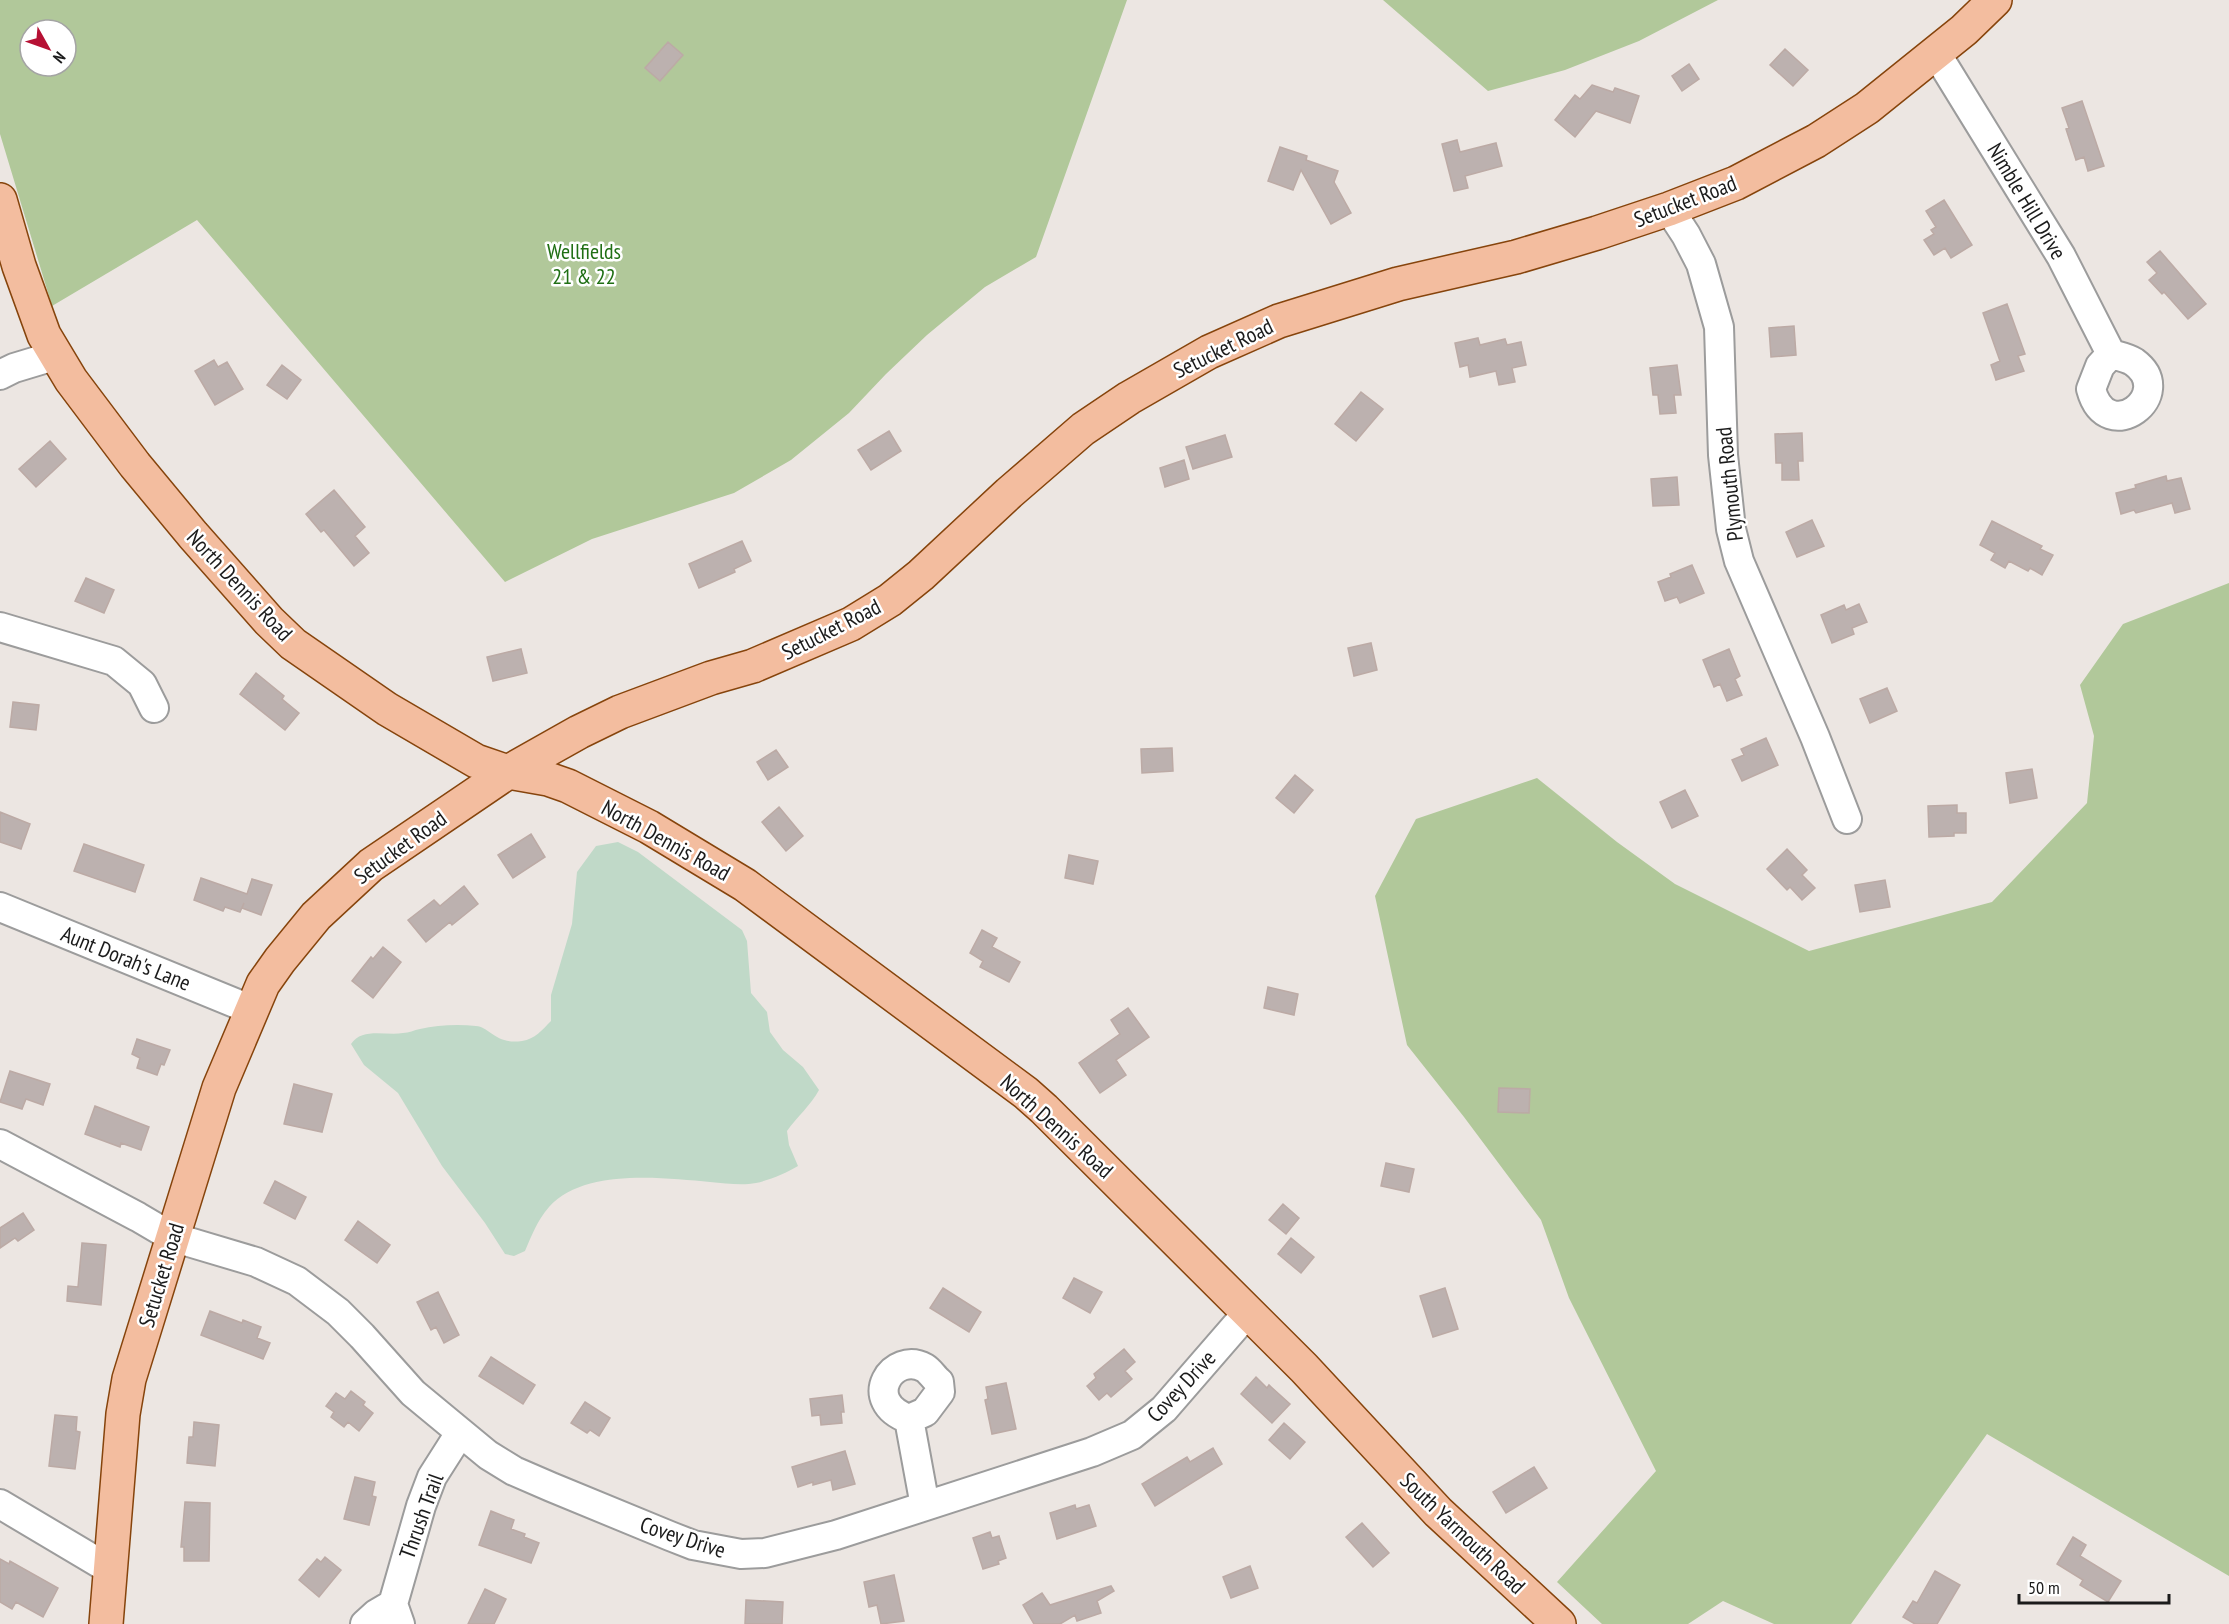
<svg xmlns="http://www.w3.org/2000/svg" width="2229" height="1624" viewBox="0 0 2229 1624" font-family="'PT Sans Narrow',sans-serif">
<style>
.forest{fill:#b1c89a;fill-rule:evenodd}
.wetland{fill:#c0d9c8}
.building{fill:#bcb1af;stroke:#bcaaa5;stroke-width:1.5}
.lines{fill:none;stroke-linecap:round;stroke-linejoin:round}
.minor-casing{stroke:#9c9c9c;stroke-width:32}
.major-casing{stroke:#86440c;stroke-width:36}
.minor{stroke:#fff;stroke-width:28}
.major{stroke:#f3bd9f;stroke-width:33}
.labels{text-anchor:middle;stroke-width:5;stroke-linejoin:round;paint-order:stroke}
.street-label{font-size:22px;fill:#1b1b1b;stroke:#fff}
.park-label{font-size:22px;fill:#206f14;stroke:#fff}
</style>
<rect width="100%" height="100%" fill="#ece6e2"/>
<path class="forest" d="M 0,0 L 1127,0 L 1036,257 L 985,287 L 927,335 L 886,374 L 849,413 L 791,460 L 734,493 L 592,539 L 505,582 L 197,220 L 52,306 L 0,134 ZM 30,30 L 66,30 L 66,66 L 30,66 Z
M 1383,0 L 1718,0 L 1639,41 L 1565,70 L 1488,91 Z
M 2229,583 L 2229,1576 L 1987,1434 L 1851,1624 L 1774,1624 L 1723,1601 L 1688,1624 L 1602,1624 L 1557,1582 L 1656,1471 L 1569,1298 L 1541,1220 L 1464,1117 L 1407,1045 L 1375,896 L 1416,819 L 1537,778 L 1617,842 L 1675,884 L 1809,951 L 1992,902 L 2087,803 L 2094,736 L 2080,685 L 2123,624 Z"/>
<path class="wetland" d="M 618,842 L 638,852 L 742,930 L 747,941 L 751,993 L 767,1012 L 770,1032 L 783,1050 L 803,1067 L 819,1090 C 811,1105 797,1117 787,1131 L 789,1145 L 798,1166 C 786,1173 770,1180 756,1183 C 741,1186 725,1183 710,1182 C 663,1178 584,1168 549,1207 C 537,1221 532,1235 525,1251 L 514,1256 L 505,1254 L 485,1223 L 442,1166 L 398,1093 L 364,1065 L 351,1044 C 362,1027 386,1036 403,1033 C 409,1033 414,1030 420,1029 C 437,1025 458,1024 476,1026 C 490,1027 496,1045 522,1041 C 535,1039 542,1030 551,1021 L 551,995 L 572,924 L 577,872 L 596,846 Z"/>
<path class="building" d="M 668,42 L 683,55 L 660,81 L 645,68 Z
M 1785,49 L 1808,70 L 1793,86 L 1770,65 Z
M 1689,64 L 1699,79 L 1682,91 L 1672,76 Z
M 1592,85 L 1613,92 L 1615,88 L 1639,96 L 1630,123 L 1596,111 L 1575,137 L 1555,120 L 1575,95 L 1580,99 Z
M 2082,101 L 2104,166 L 2088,171 L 2084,157 L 2076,160 L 2066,129 L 2069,128 L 2062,108 Z
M 1457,140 L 1460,152 L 1496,143 L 1502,166 L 1465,176 L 1468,188 L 1454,191 L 1442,144 Z
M 1280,147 L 1307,156 L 1306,160 L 1338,171 L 1334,182 L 1351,213 L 1331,224 L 1301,170 L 1293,190 L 1268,181 Z
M 1944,200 L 1972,245 L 1951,258 L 1945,248 L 1934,255 L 1924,240 L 1934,234 L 1931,230 L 1936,227 L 1926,211 Z
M 2160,251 L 2206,304 L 2188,319 L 2164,292 L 2162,294 L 2149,280 L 2157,273 L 2147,262 Z
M 2007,304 L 2025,354 L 2018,356 L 2024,371 L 1996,380 L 1991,365 L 2000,361 L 1983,313 Z
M 1794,326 L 1796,355 L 1771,357 L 1769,328 Z
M 1478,338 L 1480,345 L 1505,339 L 1507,345 L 1521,342 L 1526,365 L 1512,368 L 1515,382 L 1499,385 L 1496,371 L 1470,377 L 1468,365 L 1460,367 L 1455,343 Z
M 214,360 L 218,367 L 227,362 L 243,389 L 215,405 L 195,371 Z
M 282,365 L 301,380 L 287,399 L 267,385 Z
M 1677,365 L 1681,395 L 1674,395 L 1676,413 L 1660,414 L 1658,395 L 1653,395 L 1650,368 Z
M 1361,392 L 1383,409 L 1356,441 L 1335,424 Z
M 889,431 L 901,451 L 871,470 L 858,450 Z
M 1802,433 L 1803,461 L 1798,461 L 1799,480 L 1782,480 L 1782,463 L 1776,463 L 1775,434 Z
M 1225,435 L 1232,457 L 1193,469 L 1186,447 Z
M 50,441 L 66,459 L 36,487 L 19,469 Z
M 1184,460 L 1189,479 L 1165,487 L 1160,468 Z
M 2166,476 L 2167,481 L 2181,478 L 2190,509 L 2175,513 L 2172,503 L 2136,513 L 2134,510 L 2121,514 L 2116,493 L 2136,488 L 2135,485 Z
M 1677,477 L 1679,505 L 1653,506 L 1651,479 Z
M 334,490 L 365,527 L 355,536 L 369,553 L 354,566 L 324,530 L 321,532 L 306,514 Z
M 1812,520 L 1824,546 L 1797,557 L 1786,532 Z
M 1992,521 L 2042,546 L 2040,549 L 2053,555 L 2042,575 L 2030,568 L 2028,571 L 2009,561 L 2005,568 L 1991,560 L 1995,553 L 1980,545 Z
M 742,541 L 751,561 L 734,569 L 735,572 L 699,588 L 689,564 Z
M 1692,565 L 1704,593 L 1680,603 L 1677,597 L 1665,601 L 1658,582 L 1671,577 L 1670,574 Z
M 86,578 L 114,590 L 104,613 L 75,601 Z
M 1859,604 L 1867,622 L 1852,628 L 1854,634 L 1832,643 L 1821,615 L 1844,605 L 1846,610 Z
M 1371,643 L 1377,670 L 1354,676 L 1348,648 Z
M 521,649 L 527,673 L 493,681 L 487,657 Z
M 1729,649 L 1740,676 L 1735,679 L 1742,695 L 1727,701 L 1720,684 L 1714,687 L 1703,660 Z
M 256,673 L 284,696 L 282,699 L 299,713 L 285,730 L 240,694 Z
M 1887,688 L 1897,711 L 1870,723 L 1860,699 Z
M 13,702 L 39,705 L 36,730 L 10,727 Z
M 1766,738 L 1778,765 L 1742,781 L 1732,760 L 1744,755 L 1741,749 Z
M 1172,748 L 1173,771 L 1142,773 L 1141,749 Z
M 776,750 L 788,767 L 768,780 L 757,762 Z
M 2032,769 L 2037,798 L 2010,803 L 2006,773 Z
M 1295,775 L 1313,790 L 1294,813 L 1276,798 Z
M 1685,790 L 1698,816 L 1672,828 L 1660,802 Z
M 1957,805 L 1957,813 L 1966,813 L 1966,833 L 1954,833 L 1954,836 L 1929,837 L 1928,806 Z
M 779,807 L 803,836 L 786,851 L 762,822 Z
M 0,812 L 30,824 L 21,849 L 0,842 Z
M 531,834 L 545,857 L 513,878 L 498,855 Z
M 84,844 L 144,865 L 135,892 L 74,871 Z
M 1787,849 L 1807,870 L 1802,875 L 1815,888 L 1802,900 L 1790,887 L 1787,890 L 1767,869 Z
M 1069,855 L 1098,861 L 1093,884 L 1065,878 Z
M 201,878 L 247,894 L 252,879 L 272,885 L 261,915 L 242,908 L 244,903 L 240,912 L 225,907 L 223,911 L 194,900 Z
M 1885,880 L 1890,907 L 1860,912 L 1855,885 Z
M 464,886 L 478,904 L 452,925 L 450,922 L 426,942 L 408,920 L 434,900 L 440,906 Z
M 982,930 L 997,938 L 992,947 L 1020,962 L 1009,982 L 980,967 L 983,961 L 970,953 Z
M 383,947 L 401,962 L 373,998 L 352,981 L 371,957 L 373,959 Z
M 1268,987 L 1298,994 L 1294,1015 L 1264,1008 Z
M 1128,1008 L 1149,1037 L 1116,1060 L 1126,1075 L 1100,1093 L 1079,1063 L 1120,1034 L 1111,1020 Z
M 137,1039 L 170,1050 L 164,1065 L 161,1064 L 157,1075 L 137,1068 L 140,1058 L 132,1054 Z
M 10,1071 L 50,1084 L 43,1105 L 26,1099 L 22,1109 L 0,1102 Z
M 294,1084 L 332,1094 L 322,1132 L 284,1124 Z
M 1499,1088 L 1530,1089 L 1529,1113 L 1498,1112 Z
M 95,1106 L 149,1127 L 141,1150 L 121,1143 L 120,1147 L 85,1134 Z
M 1386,1163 L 1414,1169 L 1409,1192 L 1381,1186 Z
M 275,1181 L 306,1197 L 295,1219 L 264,1203 Z
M 1283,1204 L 1299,1218 L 1286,1234 L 1269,1220 Z
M 23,1213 L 34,1230 L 18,1241 L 15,1238 L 0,1248 L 0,1228 Z
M 358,1221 L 390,1245 L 377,1263 L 345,1240 Z
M 1291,1238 L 1314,1257 L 1301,1273 L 1278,1254 Z
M 82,1243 L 106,1245 L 101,1305 L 67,1301 L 68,1286 L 78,1287 Z
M 1074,1278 L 1102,1292 L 1090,1313 L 1063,1298 Z
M 943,1288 L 981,1312 L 969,1332 L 930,1308 Z
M 1445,1288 L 1458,1329 L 1433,1337 L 1420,1296 Z
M 438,1292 L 459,1335 L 444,1343 L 436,1327 L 431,1330 L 417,1302 Z
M 210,1311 L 242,1323 L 243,1320 L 261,1327 L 257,1338 L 270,1343 L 263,1359 L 201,1335 Z
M 1124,1349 L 1135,1362 L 1125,1371 L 1132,1379 L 1111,1397 L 1107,1393 L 1099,1400 L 1087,1386 L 1096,1378 L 1094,1374 Z
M 491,1357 L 535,1385 L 523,1404 L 479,1376 Z
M 1256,1377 L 1267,1388 L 1269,1385 L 1290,1404 L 1272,1423 L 1241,1394 Z
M 1006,1383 L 1016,1429 L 992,1434 L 985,1400 L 988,1399 L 986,1387 Z
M 351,1391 L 365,1402 L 363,1405 L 373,1413 L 359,1431 L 348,1422 L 344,1427 L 331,1417 L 334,1412 L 326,1406 L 336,1393 L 345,1399 Z
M 842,1395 L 844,1412 L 841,1412 L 842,1423 L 821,1425 L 820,1415 L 812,1416 L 810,1399 Z
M 585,1402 L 610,1418 L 599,1436 L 590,1430 L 587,1433 L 571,1423 Z
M 55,1415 L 77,1417 L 76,1431 L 80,1432 L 75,1469 L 49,1466 Z
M 194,1422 L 219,1425 L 215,1466 L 187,1463 L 189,1437 L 193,1437 Z
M 1284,1423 L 1305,1442 L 1290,1459 L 1269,1440 Z
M 1213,1448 L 1222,1464 L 1155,1506 L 1142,1484 L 1187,1457 L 1190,1462 Z
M 845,1451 L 855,1484 L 833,1490 L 831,1480 L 813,1485 L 813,1482 L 798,1487 L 792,1467 Z
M 1534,1467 L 1547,1488 L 1506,1513 L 1493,1492 Z
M 355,1477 L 375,1482 L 372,1496 L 376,1497 L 369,1525 L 344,1519 Z
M 185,1502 L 210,1503 L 209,1561 L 184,1561 L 184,1547 L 181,1547 Z
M 1075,1505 L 1076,1509 L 1089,1505 L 1096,1526 L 1057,1539 L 1050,1513 Z
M 491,1511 L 514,1520 L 511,1529 L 525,1534 L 524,1537 L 539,1543 L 531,1563 L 479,1545 Z
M 1362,1523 L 1389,1553 L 1373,1567 L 1346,1537 Z
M 990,1532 L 992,1538 L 999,1536 L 1006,1558 L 998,1561 L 999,1564 L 983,1569 L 973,1538 Z
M 2073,1537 L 2086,1545 L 2080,1556 L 2121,1581 L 2108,1602 L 2080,1585 L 2083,1580 L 2057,1564 Z
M 325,1557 L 341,1570 L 319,1597 L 299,1580 L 317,1559 L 321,1562 Z
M 0,1559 L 9,1564 L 10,1561 L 58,1588 L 43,1617 L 16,1602 L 12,1609 L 0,1602 Z
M 1250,1566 L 1258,1588 L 1231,1598 L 1223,1577 Z
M 1935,1571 L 1960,1585 L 1937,1624 L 1915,1624 L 1903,1617 L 1913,1601 L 1917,1603 Z
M 894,1575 L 904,1621 L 881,1624 L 877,1605 L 869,1607 L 864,1582 Z
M 1111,1586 L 1114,1591 L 1097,1601 L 1101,1613 L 1077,1621 L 1075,1615 L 1060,1624 L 1034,1624 L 1023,1605 L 1042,1593 L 1050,1605 Z
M 485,1589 L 506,1599 L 494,1624 L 468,1624 Z
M 746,1600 L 783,1602 L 782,1624 L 745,1624 Z"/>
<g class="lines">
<defs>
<path id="minor" d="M 1936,53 L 2061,256 L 2111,354 C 2118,356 2128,358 2134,362 C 2178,394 2107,449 2091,389 L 2100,366 L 2111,354
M 1669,209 L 1686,235 L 1701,264 L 1719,327 L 1723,455 L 1731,529 L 1739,561 L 1815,737 L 1847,819
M 0,375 L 14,368 L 57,355
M 0,627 L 114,661 L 142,684 L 154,708
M 0,907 L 252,1010
M 0,1144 L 138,1217 L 172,1237 L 256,1262 L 297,1281 L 338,1312 L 362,1336 L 413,1393 L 488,1455 L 514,1471 L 551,1487 L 670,1536 L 693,1545 L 741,1554 L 765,1553 L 836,1535 L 1092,1452 L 1132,1435 L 1164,1409 L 1249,1311
M 909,1419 L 925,1412 L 940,1392 L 939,1382 C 934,1378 930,1371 925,1368 C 893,1350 859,1401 909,1419 L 925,1506
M 0,1504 L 111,1570
M 365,1624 L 376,1614 L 393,1604
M 400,1624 L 393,1604 L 421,1506 L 432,1477 L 460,1433"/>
<path id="major" d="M 0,200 L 19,266 L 44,335 L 71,380 L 135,465 L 193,535 L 269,621 L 293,644 L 387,709 L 476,761 L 508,772 L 548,779 L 568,786 L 649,827 L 745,885 L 1026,1093 L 1044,1109 L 1304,1368 L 1438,1512 L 1559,1624
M 106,1624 L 123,1414 L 129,1379 L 219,1088 L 263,984 L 280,960 L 316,916 L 371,865 L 508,772 L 579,732 L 620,712 L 711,678 L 753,666 L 851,624 L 890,600 L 921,575 L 1009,493 L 1083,429 L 1129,398 L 1209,352 L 1279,321 L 1398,284 L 1516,257 L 1597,233 L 1669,209 L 1736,183 L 1816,141 L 1867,108 L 1964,30 L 1995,0"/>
</defs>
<use href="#minor" class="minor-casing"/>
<use href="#major" class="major-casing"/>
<use href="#minor" class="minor"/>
<use href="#major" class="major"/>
</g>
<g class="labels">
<g class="street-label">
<text transform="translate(1685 201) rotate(-21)" y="8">Setucket Road</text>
<text transform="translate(2027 201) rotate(59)" y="8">Nimble Hill Drive</text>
<text transform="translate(1223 348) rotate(-26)" y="8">Setucket Road</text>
<text transform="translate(1729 484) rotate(-96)" y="8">Plymouth Road</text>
<text transform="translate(240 585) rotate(47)" y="8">North Dennis Road</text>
<text transform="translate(831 629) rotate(-27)" y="8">Setucket Road</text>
<text transform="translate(666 840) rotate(29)" y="8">North Dennis Road</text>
<text transform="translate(400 847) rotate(-36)" y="8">Setucket Road</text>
<text transform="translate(126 958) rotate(22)" y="8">Aunt Dorah's Lane</text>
<text transform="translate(1057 1126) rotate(42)" y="8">North Dennis Road</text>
<text transform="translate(161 1275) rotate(-73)" y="8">Setucket Road</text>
<text transform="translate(1181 1386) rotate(-47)" y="8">Covey Drive</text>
<text transform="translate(421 1516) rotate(-70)" y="8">Thrush Trail</text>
<text transform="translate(1463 1533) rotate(44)" y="8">South Yarmouth Road</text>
<text transform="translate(683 1537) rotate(18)" y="8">Covey Drive</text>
</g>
<g class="park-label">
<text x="584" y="259">Wellfields<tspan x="584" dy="25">21 &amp; 22</tspan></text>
</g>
</g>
<g transform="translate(48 48) rotate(130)"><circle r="28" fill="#ffffff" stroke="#a4a4a4" stroke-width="1.5"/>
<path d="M0-4.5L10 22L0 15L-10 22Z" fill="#b61134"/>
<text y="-9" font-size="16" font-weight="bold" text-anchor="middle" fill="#1b1b1b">N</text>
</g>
<path d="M2019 1594v9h150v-9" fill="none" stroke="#1b1b1b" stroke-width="3"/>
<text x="2028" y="1594" font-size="18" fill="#1b1b1b" stroke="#ffffff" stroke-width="4.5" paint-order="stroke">50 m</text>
</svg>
